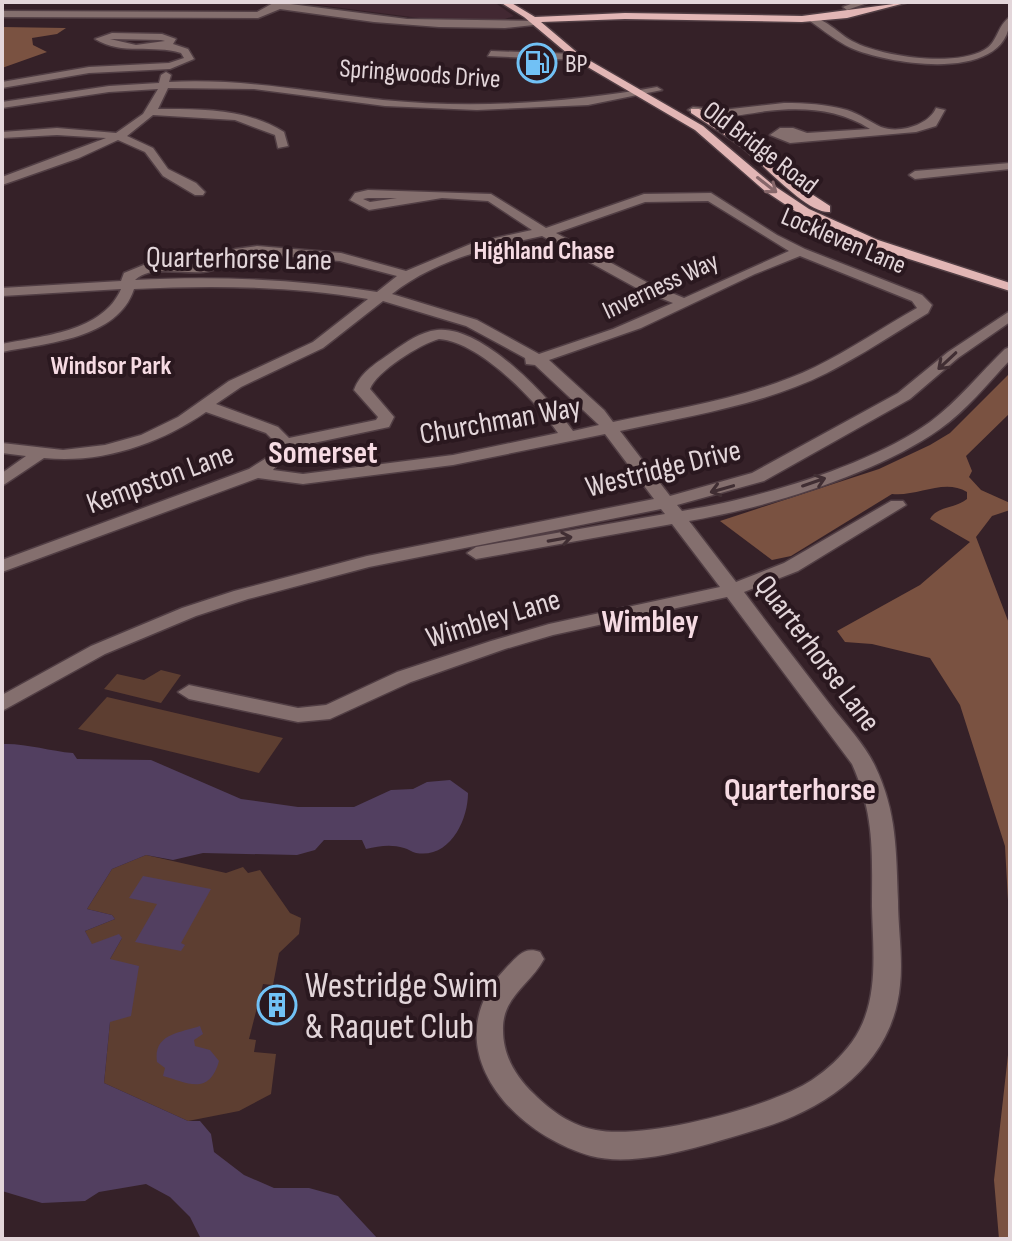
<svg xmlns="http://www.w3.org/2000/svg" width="1012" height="1241" viewBox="0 0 1012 1241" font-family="'Sofia Sans Condensed',sans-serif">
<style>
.built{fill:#422832}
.green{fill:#5d3e31}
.forest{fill:#7a5241}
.water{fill:#523f60}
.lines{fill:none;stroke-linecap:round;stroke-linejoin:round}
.minor-casing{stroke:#513e44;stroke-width:3}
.major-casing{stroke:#513e44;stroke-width:3}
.minor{fill:#846f6e;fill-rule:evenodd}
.major{fill:#e2b6b5;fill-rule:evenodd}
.oneway{stroke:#86676a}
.oneway2{stroke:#402e33}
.labels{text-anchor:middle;stroke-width:8;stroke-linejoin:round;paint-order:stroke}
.far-poi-label{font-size:26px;fill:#e3d6da;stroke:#2a181f;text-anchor:start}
.far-street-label{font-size:26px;fill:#e3d6da;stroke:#2a181f}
.far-neighbourhood-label{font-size:26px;font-weight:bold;fill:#f6dbe3;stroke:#2a181f}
.street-label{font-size:30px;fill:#e3d6da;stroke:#2a181f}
.neighbourhood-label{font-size:32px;font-weight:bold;fill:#f6dbe3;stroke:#2a181f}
.near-poi-label{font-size:36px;fill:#e3d6da;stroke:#2a181f;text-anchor:start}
</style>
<rect width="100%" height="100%" fill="#352128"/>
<path class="built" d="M 295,2 L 494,2 L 514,16 L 502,20 L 419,18 Z"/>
<path class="green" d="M 161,670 L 181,675 L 161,703 L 104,689 L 117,674 L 144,680 Z
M 107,697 L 283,738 L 259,773 L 78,729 Z
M 146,855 L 226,873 L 243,867 L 248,873 L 260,870 L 290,913 L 301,918 L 299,934 L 279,953 L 273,985 L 263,984 L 249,1039 L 256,1040 L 254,1052 L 276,1054 L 271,1094 L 239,1111 L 188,1121 L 104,1083 L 110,1022 L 110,959 L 122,938 L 92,945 L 85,931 L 115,919 L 112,915 L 87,909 L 112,869 Z"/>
<path class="forest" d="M 2,27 L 66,28 L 57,34 L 32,38 L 33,45 L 47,52 L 2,68 Z
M 1010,373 L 1010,413 L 966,456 L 972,471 L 969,477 L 981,490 L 1010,503 L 1010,510 L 992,516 L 976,537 L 1010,626 L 1010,937 L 1005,846 L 960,705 L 930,658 L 872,644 L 845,642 L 837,631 L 920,585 L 970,542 L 930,519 C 937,506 954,509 967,499 L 967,492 C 944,478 917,497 892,494 L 791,556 L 772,560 L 720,521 L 879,469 L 930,445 L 950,433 Z
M 1010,1037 L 1010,1239 L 999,1239 L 994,1180 Z"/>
<path class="water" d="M 2,744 C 26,743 49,751 73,753 L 77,759 L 151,760 L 241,799 L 298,807 L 354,807 L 391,790 L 413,789 L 427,782 L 450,780 L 468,793 C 468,820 450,859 416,853 C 412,852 408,849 404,848 C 391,844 379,846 366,849 L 362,840 L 324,840 L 315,850 L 297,855 L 203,853 L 173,860 L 146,855 L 112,869 L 87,909 L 112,915 L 115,919 L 85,931 L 92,944 L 119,934 L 122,938 L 110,959 L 139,966 L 131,1016 L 110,1022 L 104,1083 L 188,1121 L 200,1121 L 211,1134 L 214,1152 L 244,1175 L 274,1188 L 309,1188 L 338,1196 L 378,1239 L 201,1239 L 190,1217 L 170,1197 L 146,1184 L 99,1192 L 85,1201 L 42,1203 L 2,1191 Z
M 143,876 L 211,889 L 181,943 L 185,945 L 181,951 L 135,942 L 157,904 L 129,898 Z
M 200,1026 L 203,1034 L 194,1040 L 195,1046 L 210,1050 L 219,1061 C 209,1097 186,1082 163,1076 L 165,1068 L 157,1062 C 153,1034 179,1033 200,1026 Z"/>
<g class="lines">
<defs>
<path id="minor" d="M 275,2 L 407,19 L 539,21 L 543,24 L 505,28 L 439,27 L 374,22 L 280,9 L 258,18 L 2,17 L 2,11 L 257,12 Z
M 856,2 L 870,2 L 847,10 L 843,7 Z
M 810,17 C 824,17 839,34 852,41 C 882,57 954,67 984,50 C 998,43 997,25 1010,17 C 1010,84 890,65 851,48 C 836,41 823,30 810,21 Z
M 112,33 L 162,34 L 176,39 L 173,44 L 188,49 L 194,59 L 170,69 L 89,73 L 2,88 L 2,82 L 89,67 L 169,63 L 184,58 L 181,53 C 153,44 122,56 95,39 ZM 110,39 L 161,40 L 165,41 L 136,45 Z
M 491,51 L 577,54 L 582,57 L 577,60 L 488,56 Z
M 166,72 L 171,75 L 169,82 C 241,78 311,92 383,100 C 474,109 567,103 657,87 L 662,90 L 588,105 L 477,110 L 385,106 L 254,89 L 168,88 L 158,109 C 201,109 245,108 284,132 L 288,146 L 278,148 L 275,135 L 235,120 L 153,115 L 127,136 L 153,148 L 168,169 L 196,183 L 205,192 L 203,195 L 195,195 L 163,176 L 145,152 L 118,140 L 79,158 L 2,185 L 2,177 L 106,138 L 57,135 L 2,138 L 2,132 L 57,128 L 116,133 L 143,114 L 158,89 L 109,92 L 2,108 L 2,102 L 109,86 L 159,83 L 161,75 Z
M 784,103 C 805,103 826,104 847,110 C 860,114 870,122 881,127 C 899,134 929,125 936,108 L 945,110 L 936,126 L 916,132 L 790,143 L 770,135 L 780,128 L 793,128 L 807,133 L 870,129 C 839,109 803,107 767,111 C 743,114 709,123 688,110 L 693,107 L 722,110 Z
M 1010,163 L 1010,169 L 915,179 L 909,175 L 915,171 Z
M 368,190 L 491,194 L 546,228 L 644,194 L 711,193 L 777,235 L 805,249 L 922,295 L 932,305 L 928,313 C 895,333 862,355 827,373 C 763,405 690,416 620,431 L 670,496 L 752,473 L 898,393 L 948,352 L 1010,311 L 1010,322 L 958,358 L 910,399 L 764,481 L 677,505 L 682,511 C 756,499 869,466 930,422 C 957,402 981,372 1005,349 L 1010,347 L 1010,360 C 988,383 966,411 940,429 C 877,474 765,508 689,521 L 736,582 L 784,563 L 891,501 L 903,501 L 906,505 L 798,571 L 744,592 C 773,631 803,669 832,707 C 847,726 865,745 875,766 C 897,812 896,851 898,901 C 898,928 903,958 900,985 C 893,1062 830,1107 762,1128 C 714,1142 640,1169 591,1156 C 509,1133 433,1044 506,968 C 517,957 524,946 540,952 L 544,959 C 530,985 502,997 503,1030 C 503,1056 516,1077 534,1094 C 551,1111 572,1126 596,1130 C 645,1140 771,1107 812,1080 C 827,1070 841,1057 852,1042 C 880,1003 873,952 872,907 C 872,852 875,816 852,764 L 727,597 L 553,635 L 505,649 L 411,682 L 330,719 L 298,722 L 189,699 L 178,692 L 189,685 L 298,708 L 326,705 L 397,672 L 491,641 L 549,624 L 720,587 L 672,524 L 476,559 L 467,553 L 476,547 L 665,514 L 661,509 L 369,567 L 248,599 L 196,616 L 105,654 L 2,711 L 2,695 L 91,646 L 182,608 L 234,591 L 367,556 L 654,499 L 605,434 L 453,465 L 303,484 L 258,478 L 2,572 L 2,560 L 249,469 L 268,457 L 275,442 L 266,433 L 206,412 C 160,444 101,464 44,458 L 2,486 L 2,473 L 26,456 L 2,453 L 2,443 L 63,450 L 105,445 L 141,435 L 178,417 L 229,381 L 313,342 L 368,299 C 291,286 213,285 134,289 C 118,339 46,343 2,352 L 2,344 C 41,336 103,332 121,289 L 2,296 L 2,288 L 121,281 L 124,273 L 146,264 L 203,264 L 235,249 L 257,246 L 341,253 L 406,271 L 473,243 L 532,230 L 488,201 L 442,198 L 369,210 L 350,200 L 355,193 ZM 368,198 L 397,198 L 370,202 L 363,199 ZM 708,201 L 789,251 L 684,298 L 650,284 L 556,233 L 645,202 ZM 542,236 L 640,290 L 673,303 L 613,329 L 539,354 L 477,320 L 392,294 C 435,260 490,247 542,236 ZM 257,254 L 340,261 L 397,276 L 377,292 C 297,279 217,276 135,280 C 151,265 181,274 203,272 C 221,271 238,256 257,254 ZM 800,256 L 912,301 L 917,308 C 883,327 850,350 815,367 C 752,397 682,408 613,422 L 604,410 L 549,360 L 641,328 L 755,274 ZM 383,301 L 466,326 L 525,358 L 526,364 L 535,365 L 599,425 L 573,431 C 549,397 482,325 437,330 C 420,332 406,342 392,352 C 377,363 361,371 354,390 L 378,417 L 376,420 L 289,438 L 278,427 L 216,404 L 241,387 L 323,348 ZM 439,339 C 480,342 536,401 558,433 L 453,455 L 303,474 L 273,470 L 290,448 L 389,427 L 394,417 L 370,389 C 376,372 420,344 439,339 Z"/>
<path id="major" d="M 500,2 L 510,2 L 535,17 L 625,13 L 802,16 L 909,2 L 847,18 L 802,22 L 625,19 L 541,22 L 580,55 L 703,126 L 773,185 L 809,209 L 878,240 L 1010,283 L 1010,291 L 868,246 L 801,215 L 765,191 L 695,130 L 574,59 L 524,17 Z
M 691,109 L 699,109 L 750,142 L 810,193 L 830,206 L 830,212 C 806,214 760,160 739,145 C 724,134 707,124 691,113 Z"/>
</defs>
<use href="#minor" class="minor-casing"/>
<use href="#major" class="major-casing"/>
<use href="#minor" class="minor"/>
<use href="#major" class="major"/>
</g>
<defs><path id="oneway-shaft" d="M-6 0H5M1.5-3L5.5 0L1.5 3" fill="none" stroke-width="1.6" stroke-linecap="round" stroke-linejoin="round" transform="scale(2)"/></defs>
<use class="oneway" href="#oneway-shaft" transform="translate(767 185) rotate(38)"/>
<g class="oneway2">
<use href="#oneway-shaft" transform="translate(947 361) rotate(137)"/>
<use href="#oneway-shaft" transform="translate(814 482) rotate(-19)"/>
<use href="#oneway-shaft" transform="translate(722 489) rotate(164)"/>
<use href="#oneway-shaft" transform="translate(560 539) rotate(-10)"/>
</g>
<defs>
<symbol id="fuel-ring" viewBox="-11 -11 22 22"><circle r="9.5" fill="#2a181f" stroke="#71c1f5" stroke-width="1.5"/><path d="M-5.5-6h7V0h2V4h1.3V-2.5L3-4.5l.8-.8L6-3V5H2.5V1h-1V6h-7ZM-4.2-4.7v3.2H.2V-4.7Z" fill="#71c1f5"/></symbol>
<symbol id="building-ring" viewBox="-11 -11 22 22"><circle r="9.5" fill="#2a181f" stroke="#71c1f5" stroke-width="1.5"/><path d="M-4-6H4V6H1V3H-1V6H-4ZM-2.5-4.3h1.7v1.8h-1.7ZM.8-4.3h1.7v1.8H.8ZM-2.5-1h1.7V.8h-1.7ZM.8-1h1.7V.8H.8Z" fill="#71c1f5"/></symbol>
</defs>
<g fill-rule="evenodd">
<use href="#fuel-ring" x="515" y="41" width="44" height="44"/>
<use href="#building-ring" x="255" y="983" width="44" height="44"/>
</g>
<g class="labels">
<g class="far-poi-label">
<text x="565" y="72">BP</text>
</g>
<g class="far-street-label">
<text transform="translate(420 73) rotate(4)" y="9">Springwoods Drive</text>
<text transform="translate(761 147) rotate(37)" y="9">Old Bridge Road</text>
<text transform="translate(844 240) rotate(23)" y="9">Lockleven Lane</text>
<text transform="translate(660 285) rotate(-25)" y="9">Inverness Way</text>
</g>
<g class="far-neighbourhood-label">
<text x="544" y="259">Highland Chase</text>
<text x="111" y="374">Windsor Park</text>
</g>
<g class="street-label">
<text transform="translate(239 258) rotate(1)" y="10">Quarterhorse Lane</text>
<text transform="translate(500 420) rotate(-10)" y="10">Churchman Way</text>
<text transform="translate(663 468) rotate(-14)" y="10">Westridge Drive</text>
<text transform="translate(160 478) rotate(-20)" y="10">Kempston Lane</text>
<text transform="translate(493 618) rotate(-17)" y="10">Wimbley Lane</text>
<text transform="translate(818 653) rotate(53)" y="10">Quarterhorse Lane</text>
</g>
<g class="neighbourhood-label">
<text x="323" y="463">Somerset</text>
<text x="650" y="632">Wimbley</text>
<text x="800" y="800">Quarterhorse</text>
</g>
<g class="near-poi-label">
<text x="305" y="997">Westridge Swim<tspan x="305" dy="41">&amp; Raquet Club</tspan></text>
</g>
</g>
<rect width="1012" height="1241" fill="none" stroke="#e3d6da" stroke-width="8"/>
</svg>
